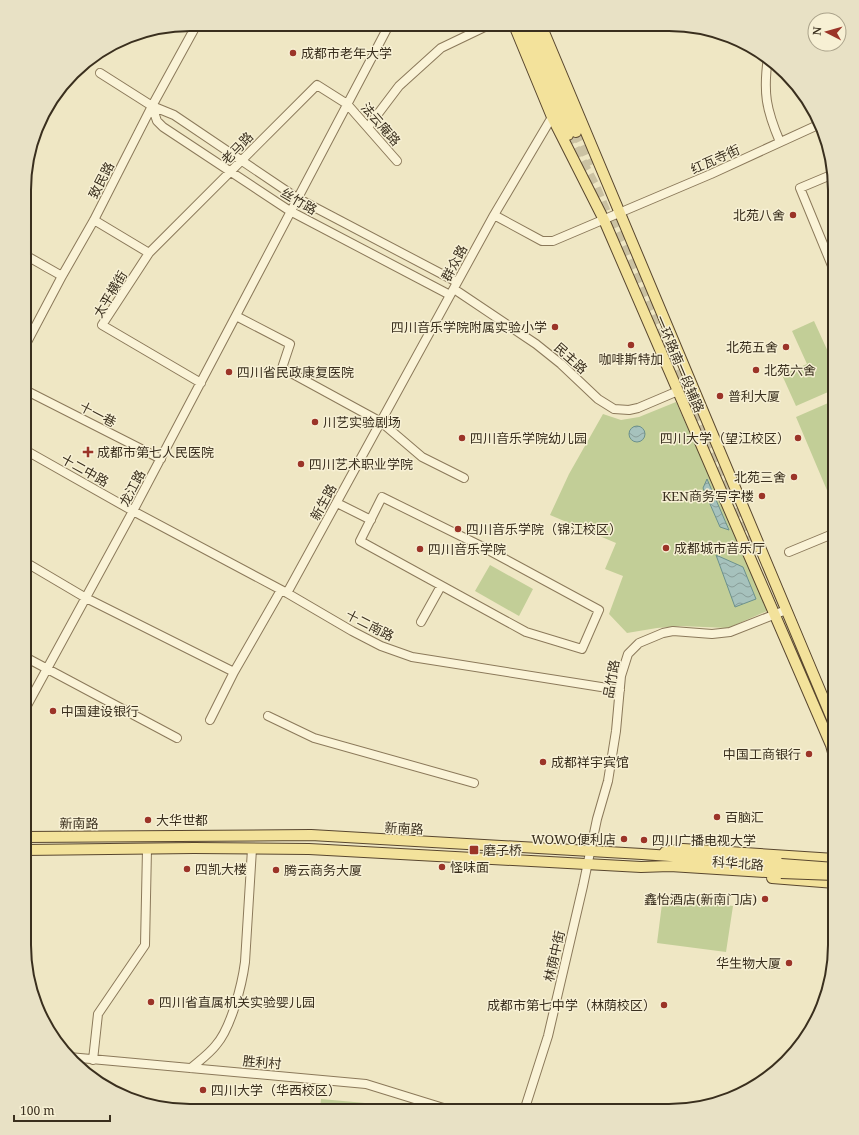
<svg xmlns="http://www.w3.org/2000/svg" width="859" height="1135" viewBox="0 0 859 1135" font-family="'Noto Serif','Noto Sans SC',serif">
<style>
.green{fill:#c2ce97}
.water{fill:url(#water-waves);stroke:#6c918c}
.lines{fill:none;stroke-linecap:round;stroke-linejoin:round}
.major-tunnel{stroke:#cbc2a3;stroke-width:10;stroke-dasharray:10 5;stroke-linecap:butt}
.minor-casing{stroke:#8b795a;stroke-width:10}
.major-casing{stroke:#58462e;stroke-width:12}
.minor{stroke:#faf3d7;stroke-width:8}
.major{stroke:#f3e29b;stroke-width:10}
.major-bridge-casing{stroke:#58462e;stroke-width:12;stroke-linecap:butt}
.major-bridge{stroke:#f3e29b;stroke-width:10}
.poi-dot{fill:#9b3428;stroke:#f7f0d4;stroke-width:1.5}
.labels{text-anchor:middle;stroke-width:3;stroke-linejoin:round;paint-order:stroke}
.poi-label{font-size:13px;fill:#3a2f1e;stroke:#f7f0d4;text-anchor:start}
.street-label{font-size:13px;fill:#3a2f1e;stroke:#f7f0d4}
.rim{fill:none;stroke:#3a2f1e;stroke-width:2}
</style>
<defs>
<pattern id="water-waves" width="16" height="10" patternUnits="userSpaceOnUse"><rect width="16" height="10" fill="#a6c2bd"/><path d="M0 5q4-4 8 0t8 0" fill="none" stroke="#889e99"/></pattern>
</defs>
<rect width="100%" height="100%" fill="#efe7c4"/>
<path class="green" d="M 814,321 L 835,367 L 835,389 L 796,406 L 782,375 L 807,364 L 792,331 Z
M 835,400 L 835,454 L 830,456 L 835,467 L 835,492 L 829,495 L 796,417 Z
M 676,402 L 743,551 L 767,611 L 728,628 L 680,626 L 657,628 L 627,633 L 609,614 L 623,576 L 605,569 L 616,543 L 550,515 L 569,474 L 603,414 L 621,420 L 639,417 Z
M 490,565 L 533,589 L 519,616 L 475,591 Z
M 663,896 L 733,906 L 726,952 L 657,943 Z
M 321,1099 L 365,1103 L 364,1110 L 320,1110 Z"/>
<path class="water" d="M629 434a8 8 0 1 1 16 0a8 8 0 1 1-16 0Z
M 707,479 L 729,530 L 720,527 L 703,488 Z
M 716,555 L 743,567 L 756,599 L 735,607 Z"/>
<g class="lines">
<path class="major-tunnel" d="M 576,132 L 591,165
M 568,135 L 596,188 L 612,227
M 613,218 L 756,549"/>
<defs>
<path id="minor" d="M 768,57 C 763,93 766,109 780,142
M 100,73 L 152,106 L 174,115 L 297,198 L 457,282
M 152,106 L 157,121 L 163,127 L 290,211 L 450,295
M 368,127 L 399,86 L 441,48 L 489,25
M 831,175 L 800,188 L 835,273
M 494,215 L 542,241 L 553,241 L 711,174 L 820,124
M 94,220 L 149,253
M 25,255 L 62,276
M 454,289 L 536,344 L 561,364 L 598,399 L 614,409 L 629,410 L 638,408 L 678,391
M 236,316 L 290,344 L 282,368 L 381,422 L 422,457 L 464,478
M 25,346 L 62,276 L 94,220 L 152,106 L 197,24
M 201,383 L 102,325 L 149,253 L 317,85 L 347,104 L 397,161
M 25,390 L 161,459
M 25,450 L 133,511 L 287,593 L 352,631 L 381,646 L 412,657 L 620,690
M 382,497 L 479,545 L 599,610 L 582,649 L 526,632 L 360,541 Z
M 337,503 L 371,520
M 789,552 L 835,533
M 25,562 L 86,598 L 234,672
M 287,593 L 494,215 L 552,117
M 421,622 L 441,586
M 833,640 L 835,639
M 25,657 L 177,738
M 24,711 L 133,511 L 389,25
M 268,716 L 314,738 L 474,783
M 210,720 L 234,672 L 281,590
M 69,1057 L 366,1084 L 450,1110
M 93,1060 L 98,1014 L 145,945 L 147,849
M 191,1068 C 199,1061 209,1054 216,1045 C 231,1028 242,985 245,962 L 252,849
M 524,1111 L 548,1036 L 583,886 L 597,819 L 608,781 L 616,731 L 621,676 L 628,654 L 639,643 L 663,633 L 673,631 L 712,634 L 730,632 L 786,610"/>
<path id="major" d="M 514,25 L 552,117 L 604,220 L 831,745 L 835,760
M 522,25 L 568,135
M 531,25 L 576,132
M 541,25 L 835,726
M 24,837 L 311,835 L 642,854 L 781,864
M 24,850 L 194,848 L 309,849 L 641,867 L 670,866 L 781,873
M 665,852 L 683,849 L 835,859
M 772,878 L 835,883"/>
</defs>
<use href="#minor" class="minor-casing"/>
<use href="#major" class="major-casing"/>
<use href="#minor" class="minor"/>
<use href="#major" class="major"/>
<defs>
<path id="major-bridge" d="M 781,864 L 835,868
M 781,873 L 835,875"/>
</defs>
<use href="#major-bridge" class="major-bridge-casing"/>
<use href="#major-bridge" class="major-bridge"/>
</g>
<g class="poi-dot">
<circle cx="293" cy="53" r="4"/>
<circle cx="793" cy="215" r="4"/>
<circle cx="555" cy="327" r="4"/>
<circle cx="631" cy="345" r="4"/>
<circle cx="786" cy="347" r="4"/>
<circle cx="756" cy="370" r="4"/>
<circle cx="229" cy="372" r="4"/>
<circle cx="720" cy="396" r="4"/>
<circle cx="315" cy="422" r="4"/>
<circle cx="462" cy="438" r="4"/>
<circle cx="798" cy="438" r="4"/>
<path d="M86 446h4v4h4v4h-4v4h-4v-4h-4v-4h4z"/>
<circle cx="301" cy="464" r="4"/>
<circle cx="794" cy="477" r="4"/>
<circle cx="762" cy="496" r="4"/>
<circle cx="458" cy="529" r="4"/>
<circle cx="666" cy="548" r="4"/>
<circle cx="420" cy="549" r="4"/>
<circle cx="53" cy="711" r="4"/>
<circle cx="809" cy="754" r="4"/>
<circle cx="543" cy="762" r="4"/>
<circle cx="717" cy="817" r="4"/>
<circle cx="148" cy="820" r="4"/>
<circle cx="624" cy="839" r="4"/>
<circle cx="644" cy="840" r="4"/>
<rect x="469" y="845" width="10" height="10" rx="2"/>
<circle cx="442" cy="867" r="4"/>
<circle cx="187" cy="869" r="4"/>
<circle cx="276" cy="870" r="4"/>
<circle cx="765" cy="899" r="4"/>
<circle cx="789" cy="963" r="4"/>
<circle cx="151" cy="1002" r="4"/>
<circle cx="664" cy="1005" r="4"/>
<circle cx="203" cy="1090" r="4"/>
</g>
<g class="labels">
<g class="poi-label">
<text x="301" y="58">成都市老年大学</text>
<text x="785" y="220" text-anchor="end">北苑八舍</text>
<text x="547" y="332" text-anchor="end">四川音乐学院附属实验小学</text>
<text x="778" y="352" text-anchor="end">北苑五舍</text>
<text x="631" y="364" text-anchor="middle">咖啡斯特加</text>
<text x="764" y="375">北苑六舍</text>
<text x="237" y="377">四川省民政康复医院</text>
<text x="728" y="401">普利大厦</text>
<text x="323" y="427">川艺实验剧场</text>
<text x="470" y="443">四川音乐学院幼儿园</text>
<text x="790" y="443" text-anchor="end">四川大学（望江校区）</text>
<text x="97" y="457">成都市第七人民医院</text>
<text x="309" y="469">四川艺术职业学院</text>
<text x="786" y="482" text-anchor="end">北苑三舍</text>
<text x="754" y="501" text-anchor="end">KEN商务写字楼</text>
<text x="466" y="534">四川音乐学院（锦江校区）</text>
<text x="674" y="553">成都城市音乐厅</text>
<text x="428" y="554">四川音乐学院</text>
<text x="61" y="716">中国建设银行</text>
<text x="801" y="759" text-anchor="end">中国工商银行</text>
<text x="551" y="767">成都祥宇宾馆</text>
<text x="725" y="822">百脑汇</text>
<text x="156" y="825">大华世都</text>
<text x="616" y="844" text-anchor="end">WOWO便利店</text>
<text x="652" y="845">四川广播电视大学</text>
<text x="483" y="855">磨子桥</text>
<text x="450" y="872">怪味面</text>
<text x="195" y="874">四凯大楼</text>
<text x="284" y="875">腾云商务大厦</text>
<text x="757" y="904" text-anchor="end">鑫怡酒店(新南门店)</text>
<text x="781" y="968" text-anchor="end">华生物大厦</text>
<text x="159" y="1007">四川省直属机关实验婴儿园</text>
<text x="656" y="1010" text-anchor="end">成都市第七中学（林荫校区）</text>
<text x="211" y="1095">四川大学（华西校区）</text>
</g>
<g class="street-label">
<text transform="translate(381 124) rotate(49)" y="5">法云庵路</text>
<text transform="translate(237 148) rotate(-46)" y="5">老马路</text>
<text transform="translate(715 159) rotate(-24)" y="5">红瓦寺街</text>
<text transform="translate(101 180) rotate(-63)" y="5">致民路</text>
<text transform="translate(299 201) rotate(30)" y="5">丝竹路</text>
<text transform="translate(454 263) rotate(-62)" y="5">群众路</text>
<text transform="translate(110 294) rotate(-59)" y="5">太平横街</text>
<text transform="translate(571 358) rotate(42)" y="5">民主路</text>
<text transform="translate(680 364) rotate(67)" y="5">一环路南一段辅路</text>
<text transform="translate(98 414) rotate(27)" y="5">十一巷</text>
<text transform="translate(85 470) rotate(29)" y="5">十二中路</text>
<text transform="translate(132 488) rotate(-62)" y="5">龙江路</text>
<text transform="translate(323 502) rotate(-61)" y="5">新生路</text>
<text transform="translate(370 625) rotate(27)" y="5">十二南路</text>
<text transform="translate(611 679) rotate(-80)" y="5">品竹路</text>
<text x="79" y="828">新南路</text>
<text transform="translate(404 828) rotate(3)" y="5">新南路</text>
<text transform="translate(738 863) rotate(4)" y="5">科华北路</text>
<text transform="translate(554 956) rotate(-77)" y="5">林荫中街</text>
<text transform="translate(262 1062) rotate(5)" y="5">胜利村</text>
</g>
</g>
<path d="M0 0H859V1135H0ZM190 31H669A159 159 0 0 1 828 190V945A159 159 0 0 1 669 1104H190A159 159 0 0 1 31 945V190A159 159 0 0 1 190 31Z" fill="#e8e1c5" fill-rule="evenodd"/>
<path class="rim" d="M190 31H669A159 159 0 0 1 828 190V945A159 159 0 0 1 669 1104H190A159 159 0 0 1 31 945V190A159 159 0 0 1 190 31Z"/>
<g transform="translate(827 32) rotate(276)"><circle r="19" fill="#f7f0d4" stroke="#aba38b"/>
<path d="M0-3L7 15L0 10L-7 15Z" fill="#9b3428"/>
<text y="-6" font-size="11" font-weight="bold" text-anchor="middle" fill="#3a2f1e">N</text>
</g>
<path d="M14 1115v6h96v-6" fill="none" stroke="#3a2f1e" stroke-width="2"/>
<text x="20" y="1115" font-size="12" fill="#3a2f1e" stroke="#f7f0d4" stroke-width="3" paint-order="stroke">100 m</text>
</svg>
